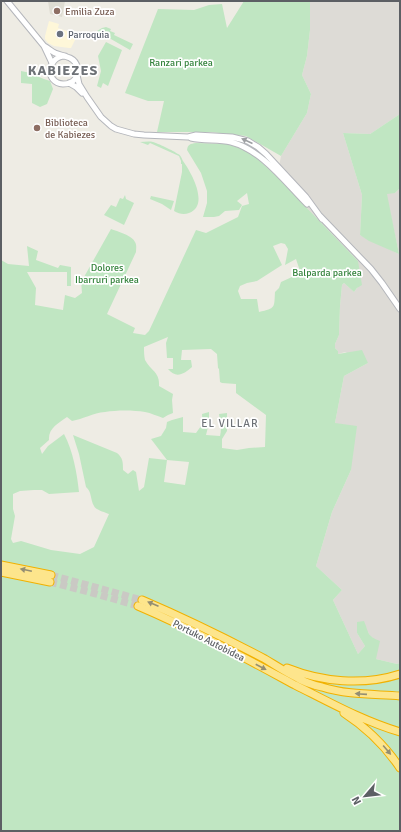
<svg xmlns="http://www.w3.org/2000/svg" width="401" height="832" viewBox="0 0 401 832" font-family="Signika,sans-serif">
<style>
.commercial{fill:#fef7d9}
.industrial{fill:#dddbd6}
.education{fill:#dedcd2}
.green{fill:#c0e6c2;fill-rule:evenodd}
.lines{fill:none;stroke-linecap:round;stroke-linejoin:round}
.motorway-tunnel{stroke:#cac9c4;stroke-width:7;stroke-dasharray:7 3.5;stroke-linecap:butt}
.tertiary-casing{stroke:#b4b6bb;stroke-width:7}
.motorway-casing{stroke:#f1b101;stroke-width:9}
.tertiary{stroke:#fff;stroke-width:5}
.motorway{stroke:#fde58c;stroke-width:7}
.oneway{fill:#9d9fa2}
.oneway2{fill:#948e72}
.education-dot{fill:#8d6e63;stroke:#fff;stroke-width:1.5}
.worship-dot{fill:#6b7280;stroke:#fff;stroke-width:1.5}
.labels{text-anchor:middle;stroke-width:3.5;stroke-linejoin:round;paint-order:stroke}
.education-label{font-size:10px;fill:#785e54;stroke:#fff;text-anchor:start}
.worship-label{font-size:10px;fill:#5b616d;stroke:#fff;text-anchor:start}
.park-label{font-size:10px;fill:#34833c;stroke:#fff}
.street-label{font-size:10px;fill:#5c5f64;stroke:#fff}
.neighbourhood-label{font-size:11px;letter-spacing:1px;fill:#6d7176;stroke:#fff}
.district-label{font-size:14px;font-weight:bold;letter-spacing:1px;fill:#6d7176;stroke:#fff}
</style>
<rect width="100%" height="100%" fill="#eeece4"/>
<path class="commercial" d="M 49,21 L 59,24 L 58,28 L 67,31 L 77,36 L 71,48 L 69,48 L 54,46 L 48,43 L 45,39 L 45,36 Z"/>
<path class="industrial" d="M 310,1 L 400,1 L 400,114 L 370,134 L 343,133 L 362,195 L 360,235 L 399,254 L 386,193 L 395,193 L 400,188 L 400,663 L 397,664 L 376,659 L 373,638 L 370,636 L 368,632 L 357,633 L 365,646 L 358,654 L 333,600 L 342,590 L 316,566 L 332,512 L 351,470 L 335,423 L 344,376 L 368,363 L 345,352 L 338,354 L 338,351 L 335,348 L 335,344 L 339,335 L 340,306 L 342,285 L 344,283 L 354,292 L 358,287 L 358,261 L 277,177 L 281,156 L 307,113 L 311,94 L 302,75 L 307,56 L 310,30 Z"/>
<path class="education" d="M 48,1 L 65,1 L 62,17 L 50,14 Z"/>
<path class="green" d="M 244,1 L 310,1 L 310,30 L 307,56 L 302,75 L 311,94 L 307,113 L 281,156 L 246,136 L 211,132 L 157,132 L 164,101 L 148,101 L 125,93 L 158,9 L 194,10 L 209,5 L 222,4 L 227,28 Z
M 106,27 L 111,29 L 110,31 L 115,33 L 114,35 L 133,44 L 130,50 L 97,31 L 102,28 Z
M 106,42 L 122,50 L 108,86 L 103,83 L 101,88 L 97,86 L 101,71 L 98,56 Z
M 21,71 L 40,75 L 39,77 L 44,79 L 50,81 L 53,89 L 47,104 L 40,107 L 32,103 L 32,84 L 21,83 Z
M 400,114 L 400,188 L 395,193 L 387,194 L 399,254 L 369,241 L 360,235 L 362,195 L 343,133 L 370,134 Z
M 140,142 C 144,142 149,141 153,142 C 157,143 174,151 178,154 C 181,155 182,159 183,161 C 191,172 210,205 189,213 C 184,215 179,214 174,211 L 182,172 L 182,164 L 181,164 L 181,161 L 179,156 L 150,143 L 148,145 Z
M 196,143 L 227,144 L 245,150 L 259,160 L 277,177 L 358,261 L 362,285 L 357,288 L 354,292 L 344,283 L 342,285 L 340,306 L 339,335 L 335,344 L 335,348 L 338,351 L 338,354 L 362,350 L 368,363 L 344,376 L 335,423 L 357,426 L 351,470 L 332,512 L 316,566 L 342,590 L 333,600 L 358,654 L 365,646 L 357,633 L 357,622 L 364,621 C 369,633 367,636 380,641 L 376,659 L 397,664 L 400,663 L 400,831 L 1,831 L 1,260 L 8,264 L 29,266 L 27,246 L 38,251 L 36,260 L 58,268 L 60,265 L 71,267 L 71,286 L 67,286 L 67,272 L 27,272 L 36,288 L 35,305 L 63,310 L 65,295 L 75,298 L 82,293 L 81,280 L 84,277 L 111,229 C 117,231 133,236 135,242 C 137,245 136,249 136,252 L 107,314 L 135,328 L 133,333 L 145,335 L 149,331 L 196,230 L 206,233 L 238,217 L 242,206 L 249,204 L 247,193 L 237,201 L 242,205 L 239,210 L 225,211 L 219,216 L 214,217 L 203,217 L 207,203 L 207,191 L 201,173 L 187,150 C 188,144 190,144 196,143 ZM 281,243 L 285,244 L 288,249 L 285,265 L 296,259 L 300,271 L 292,277 L 281,282 L 279,288 L 275,292 C 274,308 276,308 259,312 L 257,299 L 241,299 L 238,291 L 240,286 L 247,283 L 257,281 L 282,265 L 273,246 ZM 168,337 L 166,343 L 167,358 L 173,358 L 173,369 L 168,369 C 176,379 184,374 192,367 L 191,360 L 181,360 L 182,350 L 211,349 L 217,354 L 218,368 L 219,369 L 220,382 L 222,383 L 236,384 L 236,393 L 266,415 L 265,447 L 249,448 L 237,450 L 222,448 L 222,439 L 227,431 L 227,413 L 219,414 C 220,422 222,428 220,436 L 206,435 L 209,423 L 209,412 L 202,414 C 203,423 201,427 196,433 L 183,432 L 183,417 L 172,420 L 167,422 L 166,428 L 161,436 L 151,439 L 167,460 L 149,458 L 144,487 L 139,491 L 136,472 L 133,470 L 128,474 L 123,470 C 123,462 123,458 117,453 L 73,435 L 79,454 L 86,487 C 92,492 90,499 94,506 C 96,510 104,512 109,514 L 94,547 L 80,554 L 51,550 L 21,541 L 13,543 L 11,539 L 15,516 L 13,509 L 13,494 L 20,491 L 34,490 L 42,490 L 49,494 L 79,492 C 77,473 73,451 64,434 L 48,446 L 42,454 L 40,448 L 49,440 C 48,428 59,423 67,417 L 72,421 C 83,419 93,413 105,412 C 117,410 133,410 145,412 C 151,413 157,416 163,418 L 168,415 L 173,413 L 172,400 L 173,394 L 159,386 C 160,372 151,371 145,360 C 144,356 144,351 144,347 ZM 167,460 L 189,462 L 185,485 L 164,482 Z
M 125,195 L 126,199 L 134,203 L 124,225 L 104,215 L 111,205 L 116,207 L 120,198 L 123,199 Z
M 151,196 L 174,201 L 171,210 L 162,204 L 150,199 Z"/>
<g class="lines">
<path class="motorway-tunnel" d="M 51,575 L 142,600
M 50,582 L 96,594 L 138,606"/>
<defs>
<path id="tertiary" d="M 7,1 L 44,46 L 52,63
M 44,46 C 48,48 51,51 55,53 C 60,55 65,56 70,58 C 78,62 80,72 75,79 C 72,83 68,84 63,84 C 45,83 46,57 65,56
M 77,75 L 79,84 L 87,97 L 101,117 L 111,126 L 116,129 L 134,134 L 144,135 L 188,137 L 196,135 L 232,137 L 248,141 L 258,147 L 266,154 L 306,197 L 322,219
M 69,83 L 76,87 L 82,93
M 191,138 C 204,141 218,139 231,142 C 262,150 285,182 307,204
M 320,216 L 371,269 L 382,283 L 400,309"/>
<path id="motorway" d="M 1,565 L 51,575
M 1,572 L 50,582
M 142,600 C 184,618 225,638 265,659 C 275,665 284,671 294,676 C 302,681 312,685 322,687 C 347,695 374,694 400,696
M 138,606 C 192,629 243,657 295,685 C 329,702 363,721 400,732
M 287,668 C 322,682 363,686 400,674
M 344,713 C 367,728 384,744 400,768"/>
</defs>
<use href="#tertiary" class="tertiary-casing"/>
<use href="#motorway" class="motorway-casing"/>
<use href="#tertiary" class="tertiary"/>
<use href="#motorway" class="motorway"/>
</g>
<defs><path id="oneway-solid" d="M-6-.8H1V-3.2L6.5 0L1 3.2V.8H-6Z"/></defs>
<use class="oneway" href="#oneway-solid" transform="translate(247 141) rotate(-156)"/>
<g class="oneway2">
<use href="#oneway-solid" transform="translate(26 570) rotate(-168)"/>
<use href="#oneway-solid" transform="translate(153 604) rotate(-157)"/>
<use href="#oneway-solid" transform="translate(261 667) rotate(28)"/>
<use href="#oneway-solid" transform="translate(361 694) rotate(-176)"/>
<use href="#oneway-solid" transform="translate(387 750) rotate(50)"/>
</g>
<g class="education-dot">
<circle cx="57" cy="11" r="4"/>
<circle cx="37" cy="128" r="4"/>
</g>
<circle class="worship-dot" cx="60" cy="34" r="4"/>
<g class="labels">
<g class="education-label">
<text x="65" y="15">Emilia Zuza</text>
<text x="45" y="126">Biblioteca<tspan x="45" dy="12">de Kabiezes</tspan></text>
</g>
<g class="worship-label">
<text x="68" y="38">Parroquia</text>
</g>
<g class="park-label">
<text x="181" y="66">Ranzari parkea</text>
<text x="107" y="271">Dolores<tspan x="107" dy="12">Ibarruri parkea</tspan></text>
<text x="327" y="276">Balparda parkea</text>
</g>
<g class="street-label">
<text transform="translate(209 640) rotate(27)" y="4">Portuko Autobidea</text>
</g>
<g class="neighbourhood-label">
<text x="230" y="427">EL VILLAR</text>
</g>
<g class="district-label">
<text x="63" y="75">KABIEZES</text>
</g>
</g>
<rect width="401" height="832" fill="none" stroke="#5c5f64" stroke-width="4"/>
<g transform="translate(365 796) rotate(242)" stroke="#ffffff" stroke-width="3" paint-order="stroke">
<path d="M0-3L7 15L0 10L-7 15Z" fill="#5c5f64"/>
<text y="-6" font-size="11" font-weight="bold" text-anchor="middle" fill="#5c5f64">N</text>
</g>
</svg>
